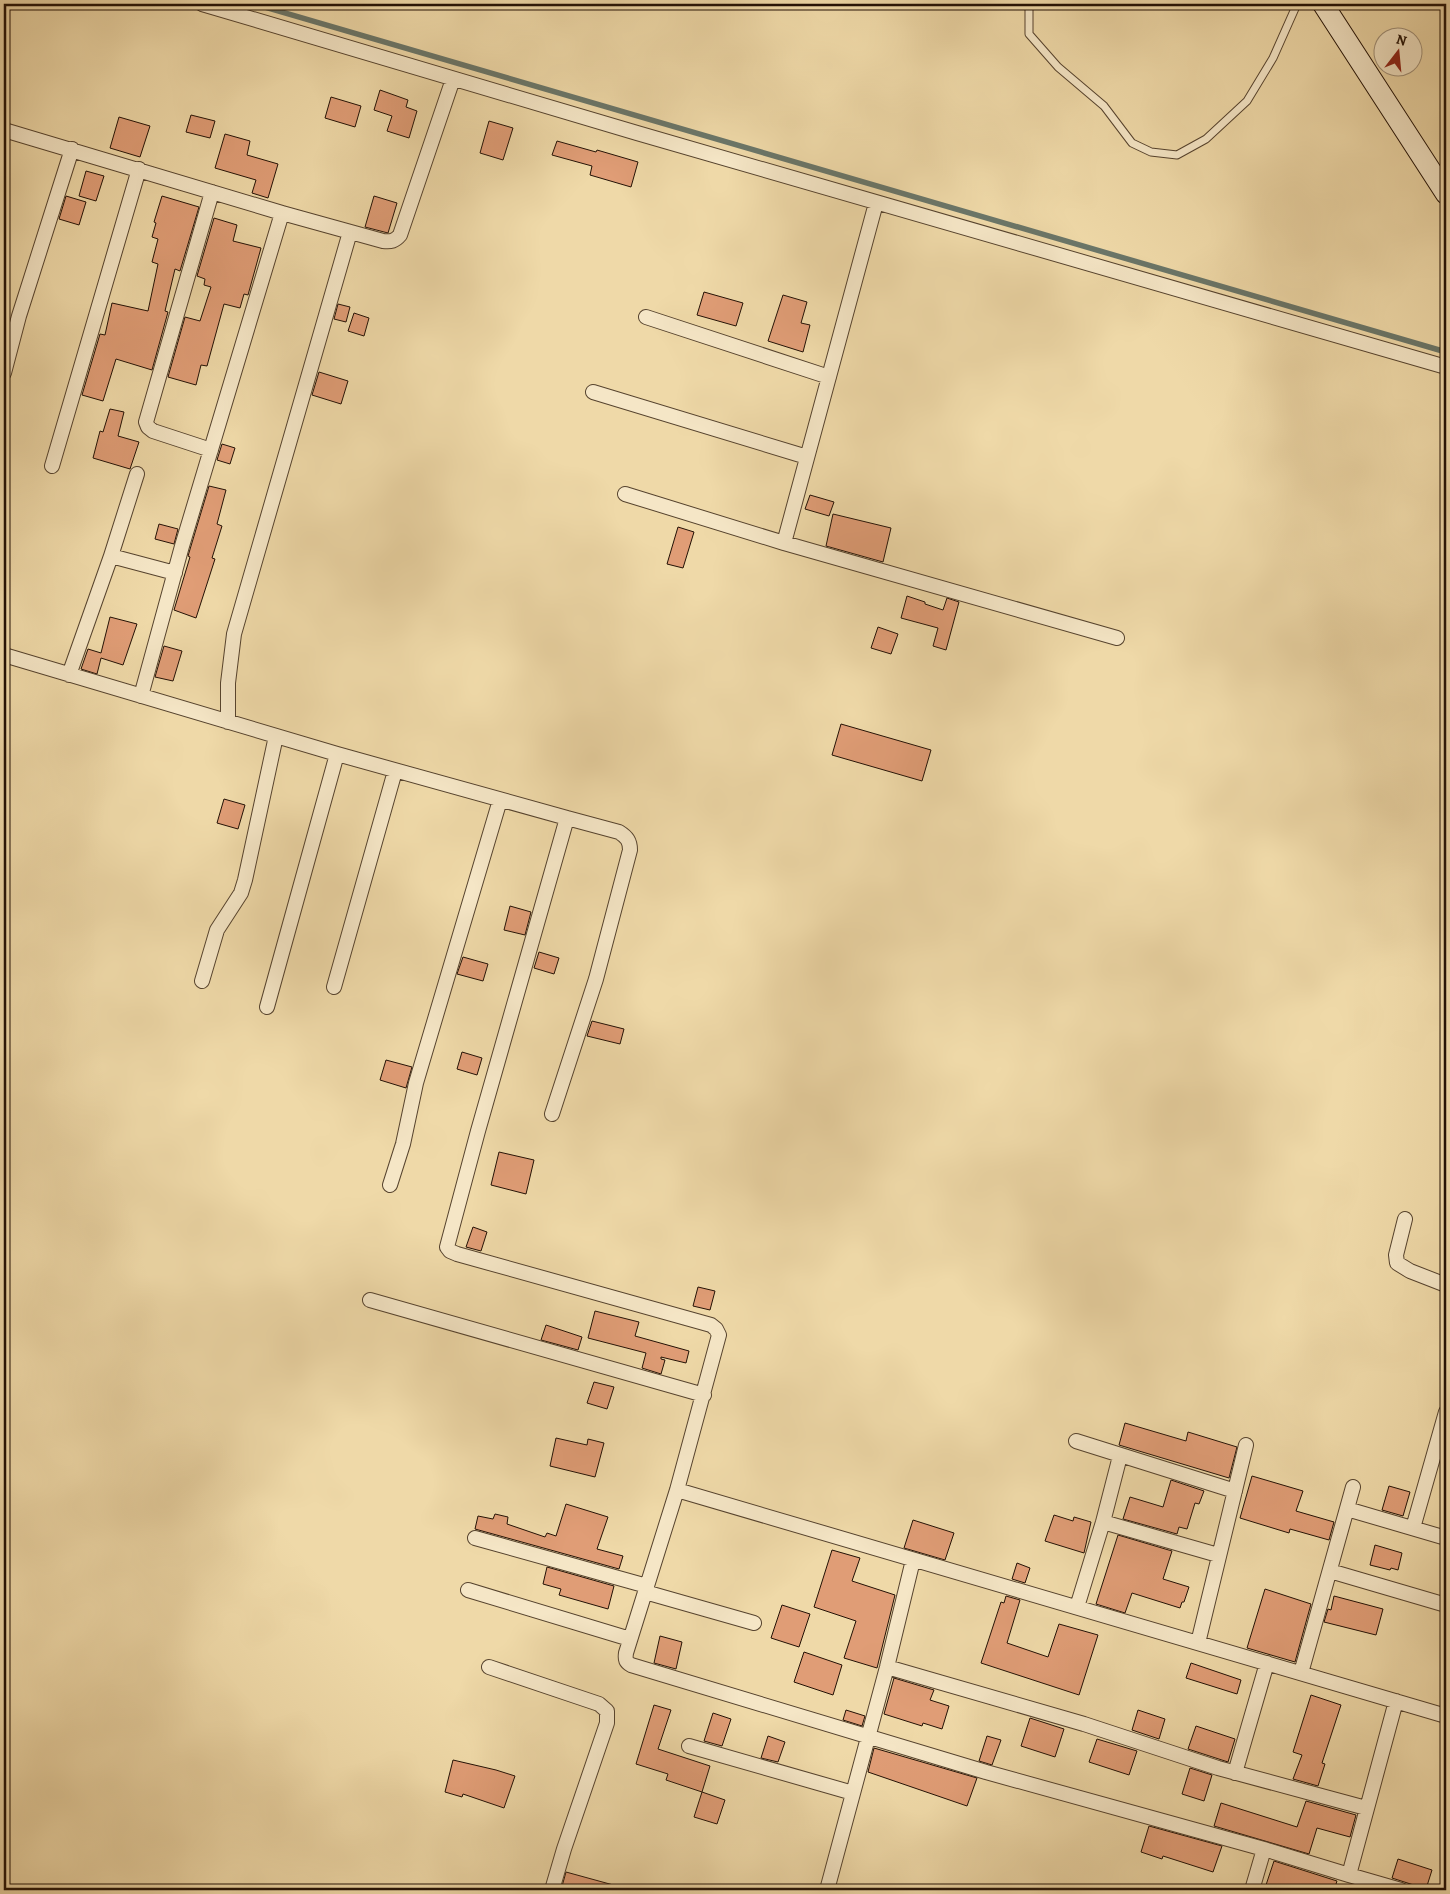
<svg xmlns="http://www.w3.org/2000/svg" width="1450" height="1894" viewBox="0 0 1450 1894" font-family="Alegreya,serif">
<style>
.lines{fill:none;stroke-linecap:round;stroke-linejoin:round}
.stream{stroke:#6a7669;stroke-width:5.5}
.building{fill:#e09d76;stroke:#231105}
.lane-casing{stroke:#56432e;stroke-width:9}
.street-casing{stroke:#56432e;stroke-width:16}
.secondary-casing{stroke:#231105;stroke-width:22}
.lane{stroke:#f5e6c6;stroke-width:7}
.street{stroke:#f5e6c6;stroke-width:14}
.secondary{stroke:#f5e6c6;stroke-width:20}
</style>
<rect width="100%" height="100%" fill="#efd9a8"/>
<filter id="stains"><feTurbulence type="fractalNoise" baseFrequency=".004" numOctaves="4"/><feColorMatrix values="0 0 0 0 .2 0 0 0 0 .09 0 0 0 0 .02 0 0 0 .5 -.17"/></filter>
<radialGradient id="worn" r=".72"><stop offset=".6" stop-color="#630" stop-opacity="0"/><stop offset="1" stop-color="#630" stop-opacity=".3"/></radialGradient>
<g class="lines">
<path class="stream" d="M 254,4 L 1446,352"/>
</g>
<path class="building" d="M 380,90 L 408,100 L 406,107 L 417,111 L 409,138 L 387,131 L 392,116 L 374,110 Z
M 331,97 L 361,106 L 355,127 L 325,118 Z
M 191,115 L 215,121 L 210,138 L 186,132 Z
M 119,117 L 150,126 L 140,157 L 110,148 Z
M 489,121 L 513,128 L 503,160 L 480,153 Z
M 225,134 L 250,141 L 247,155 L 278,164 L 268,198 L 252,193 L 256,180 L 215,168 Z
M 557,141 L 596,152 L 597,150 L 638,162 L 631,187 L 590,175 L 592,166 L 552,155 Z
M 86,171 L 104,176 L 96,201 L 79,196 Z
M 66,196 L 86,202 L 79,225 L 59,219 Z
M 162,196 L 199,207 L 180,271 L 175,269 L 165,311 L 168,312 L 152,370 L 116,359 L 103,401 L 82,395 L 100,334 L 105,335 L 112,303 L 148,311 L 158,264 L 152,262 L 158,239 L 152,237 L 156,223 L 154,222 Z
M 374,196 L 397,203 L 388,233 L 365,227 Z
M 214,218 L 237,225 L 233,241 L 261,248 L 248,295 L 244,294 L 240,308 L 224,304 L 207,366 L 201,365 L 196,385 L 168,377 L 185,317 L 200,321 L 211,287 L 204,285 L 205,279 L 197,276 Z
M 704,292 L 743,303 L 736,326 L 697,315 Z
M 783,295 L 807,302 L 801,323 L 810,325 L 803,352 L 768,341 Z
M 338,304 L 350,307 L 346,322 L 334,319 Z
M 354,313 L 369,318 L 364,336 L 348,331 Z
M 319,372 L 348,381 L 341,404 L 312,395 Z
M 110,409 L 124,412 L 118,436 L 139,442 L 130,469 L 93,458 L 100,431 L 103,432 Z
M 222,444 L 235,448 L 230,464 L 217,460 Z
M 209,486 L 226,490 L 217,524 L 222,526 L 212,558 L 215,559 L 196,618 L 174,610 L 190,557 L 188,556 Z
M 810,495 L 834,502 L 829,516 L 805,509 Z
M 833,514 L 891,528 L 883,562 L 826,546 Z
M 159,524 L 178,529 L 174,544 L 155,539 Z
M 678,527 L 694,532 L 683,568 L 667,564 Z
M 907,596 L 925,602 L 925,604 L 943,610 L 947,598 L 959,602 L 946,650 L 933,646 L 938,628 L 901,618 Z
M 110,617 L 137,624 L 123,665 L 101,658 L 97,674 L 81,669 L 88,649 L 101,653 Z
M 878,627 L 898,634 L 891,654 L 871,648 Z
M 164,646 L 182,651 L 173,681 L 155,677 Z
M 841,724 L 931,750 L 922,781 L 832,755 Z
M 224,799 L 245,805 L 238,829 L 217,823 Z
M 510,906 L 531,912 L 525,935 L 504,930 Z
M 539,952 L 559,958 L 554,974 L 534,968 Z
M 463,957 L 488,964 L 483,981 L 457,974 Z
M 592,1021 L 624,1029 L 620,1044 L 587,1036 Z
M 462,1052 L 482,1058 L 477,1075 L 457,1069 Z
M 386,1060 L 412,1067 L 406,1088 L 380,1080 Z
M 499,1152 L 534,1160 L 526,1194 L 491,1185 Z
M 473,1227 L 487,1232 L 481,1251 L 466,1247 Z
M 698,1287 L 715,1291 L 710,1310 L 693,1306 Z
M 595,1311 L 639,1322 L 635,1336 L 689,1351 L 686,1363 L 661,1357 L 661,1359 L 665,1360 L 661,1374 L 642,1368 L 646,1353 L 588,1338 Z
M 546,1325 L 582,1337 L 578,1350 L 541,1340 Z
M 594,1382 L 614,1387 L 607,1409 L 587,1403 Z
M 1125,1423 L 1186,1441 L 1188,1432 L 1237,1447 L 1229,1478 L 1119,1445 Z
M 556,1438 L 587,1445 L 588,1439 L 604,1443 L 595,1477 L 550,1466 Z
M 1252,1476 L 1303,1491 L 1296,1511 L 1334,1522 L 1329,1540 L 1290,1529 L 1289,1533 L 1240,1518 Z
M 1171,1480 L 1204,1491 L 1199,1504 L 1195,1503 L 1187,1529 L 1179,1527 L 1177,1534 L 1123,1519 L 1130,1497 L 1163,1507 Z
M 1389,1486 L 1410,1492 L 1403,1516 L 1382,1510 Z
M 566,1504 L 608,1517 L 597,1549 L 623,1556 L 619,1569 L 475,1529 L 478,1516 L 493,1519 L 495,1514 L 508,1517 L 507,1524 L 545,1537 L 547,1533 L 556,1536 Z
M 1054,1515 L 1073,1521 L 1074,1517 L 1091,1522 L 1084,1553 L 1045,1541 Z
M 913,1520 L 954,1533 L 945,1560 L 904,1548 Z
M 1118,1535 L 1172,1551 L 1163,1579 L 1189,1587 L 1184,1602 L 1182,1602 L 1180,1608 L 1132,1593 L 1125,1613 L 1096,1604 Z
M 1375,1545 L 1402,1553 L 1398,1570 L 1391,1568 L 1390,1570 L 1370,1565 Z
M 832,1550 L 860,1558 L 852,1581 L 895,1595 L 877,1668 L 844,1658 L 856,1621 L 814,1607 Z
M 1017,1563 L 1030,1568 L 1025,1583 L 1012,1579 Z
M 547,1567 L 614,1586 L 608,1609 L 559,1595 L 561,1589 L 543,1584 Z
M 1265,1589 L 1311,1604 L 1295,1662 L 1247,1648 Z
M 1006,1596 L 1020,1600 L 1007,1643 L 1048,1657 L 1059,1624 L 1098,1635 L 1079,1695 L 981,1663 L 1001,1602 L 1004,1603 Z
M 1334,1596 L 1383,1609 L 1376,1635 L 1324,1622 L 1328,1609 L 1331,1610 Z
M 782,1605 L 810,1614 L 799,1647 L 771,1638 Z
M 660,1636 L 682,1642 L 676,1669 L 654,1663 Z
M 804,1652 L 842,1665 L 833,1695 L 794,1682 Z
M 1191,1663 L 1241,1680 L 1237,1694 L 1186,1678 Z
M 894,1678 L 934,1690 L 930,1700 L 949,1706 L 942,1729 L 923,1723 L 922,1726 L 884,1714 Z
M 1311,1695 L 1341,1705 L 1322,1763 L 1325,1764 L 1318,1786 L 1293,1779 L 1302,1755 L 1293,1752 Z
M 654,1705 L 671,1710 L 658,1749 L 710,1766 L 702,1792 L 666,1780 L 668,1774 L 636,1764 Z
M 846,1710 L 865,1716 L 862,1726 L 843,1720 Z
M 1138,1710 L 1165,1719 L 1159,1739 L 1132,1730 Z
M 713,1713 L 731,1719 L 722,1746 L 704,1741 Z
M 1030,1718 L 1064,1729 L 1055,1757 L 1021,1746 Z
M 1196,1726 L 1235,1739 L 1228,1762 L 1188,1749 Z
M 768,1736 L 785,1742 L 778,1762 L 761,1758 Z
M 987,1736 L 1001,1740 L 992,1765 L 979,1761 Z
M 1097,1739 L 1137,1751 L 1129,1775 L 1089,1762 Z
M 874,1748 L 977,1778 L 967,1806 L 868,1772 Z
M 453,1760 L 496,1770 L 515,1776 L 504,1808 L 463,1794 L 462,1797 L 445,1792 Z
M 1190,1768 L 1212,1775 L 1204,1801 L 1182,1794 Z
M 702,1792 L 725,1800 L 717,1824 L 694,1817 Z
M 1306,1801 L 1356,1815 L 1350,1837 L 1317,1828 L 1309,1854 L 1214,1826 L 1221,1803 L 1297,1827 Z
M 1149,1826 L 1222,1846 L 1213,1872 L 1163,1856 L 1162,1859 L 1141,1852 Z
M 1398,1859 L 1432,1870 L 1426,1889 L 1392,1878 Z
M 1274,1861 L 1337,1881 L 1334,1890 L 1281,1890 L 1266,1885 Z
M 566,1872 L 617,1886 L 616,1890 L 561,1890 Z"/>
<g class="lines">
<defs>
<path id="lane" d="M 1029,4 L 1029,34 L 1058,67 L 1104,106 L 1132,143 L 1151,152 L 1177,155 L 1206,139 L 1247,101 L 1273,58 L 1297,4"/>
<path id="street" d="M 202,4 L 637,133 L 1446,367
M 4,130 L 282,213 L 182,546 L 141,696
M 876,203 L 784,543 L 1117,638
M 282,213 L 383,241 C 391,242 395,241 400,235 L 453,79
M 646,317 L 829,377
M 4,373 L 19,316 L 72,149
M 593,392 L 807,457
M 211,450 L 153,431 L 148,427 L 146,422 L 212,192
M 52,466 L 139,169
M 625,494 L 784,543
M 111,556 L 175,573
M 4,655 L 337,754 L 567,818 L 478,1131 L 447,1247 L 450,1251 L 457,1254 L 711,1325 L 716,1329 L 719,1335 L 677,1490 L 626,1653 C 625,1660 626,1662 631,1665 L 986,1772 L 1264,1849 L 1349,1875 L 1396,1701
M 69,675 L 111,556 L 137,474
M 228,722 L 228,683 L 234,634 L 350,232
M 202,981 L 217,930 L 241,893 L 245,880 L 276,736
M 334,987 L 395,771
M 267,1007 L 337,754
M 552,1114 L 596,979 L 630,850 C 630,841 627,837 619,832 L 567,818
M 390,1185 L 403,1144 L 416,1083 L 500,800
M 1405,1219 L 1396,1255 L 1397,1263 L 1410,1271 L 1446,1285
M 370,1300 L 704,1395
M 1076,1441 L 1235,1491
M 677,1490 L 1446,1716
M 1347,1509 L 1446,1538
M 1103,1522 L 1218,1555
M 1413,1528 L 1446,1412
M 475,1538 L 647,1586
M 1330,1571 L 1446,1605
M 468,1590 L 630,1639
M 645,1592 L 754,1623
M 1077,1607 L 1103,1522 L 1120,1456
M 1198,1643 L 1246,1445
M 489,1667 L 599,1704 L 607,1711 L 607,1723 L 564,1849 L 552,1890
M 887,1667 L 1084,1724 L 1218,1768 L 1366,1808
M 1301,1673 L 1353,1487
M 689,1746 L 853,1793
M 1235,1773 L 1267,1663
M 1349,1875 L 1401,1890
M 827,1890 L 887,1667 L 913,1560
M 1252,1890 L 1264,1849"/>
<path id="secondary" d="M 1323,4 L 1446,194"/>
</defs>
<use href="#lane" class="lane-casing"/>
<use href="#street" class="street-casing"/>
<use href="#secondary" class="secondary-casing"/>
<use href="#lane" class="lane"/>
<use href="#street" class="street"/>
<use href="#secondary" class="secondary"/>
</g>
<rect width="1450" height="1894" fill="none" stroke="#efd9a8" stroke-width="20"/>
<rect x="5" y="5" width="1440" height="1884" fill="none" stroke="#231105" stroke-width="2.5"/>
<rect x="10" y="10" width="1430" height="1874" fill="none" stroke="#231105"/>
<g transform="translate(1398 52) rotate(16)"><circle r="24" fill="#f5e6c6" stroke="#a19179"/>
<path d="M0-4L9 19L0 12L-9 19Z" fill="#8f2418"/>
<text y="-8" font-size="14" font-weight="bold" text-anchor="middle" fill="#231105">N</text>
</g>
<rect width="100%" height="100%" filter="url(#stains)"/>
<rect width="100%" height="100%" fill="url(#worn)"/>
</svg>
